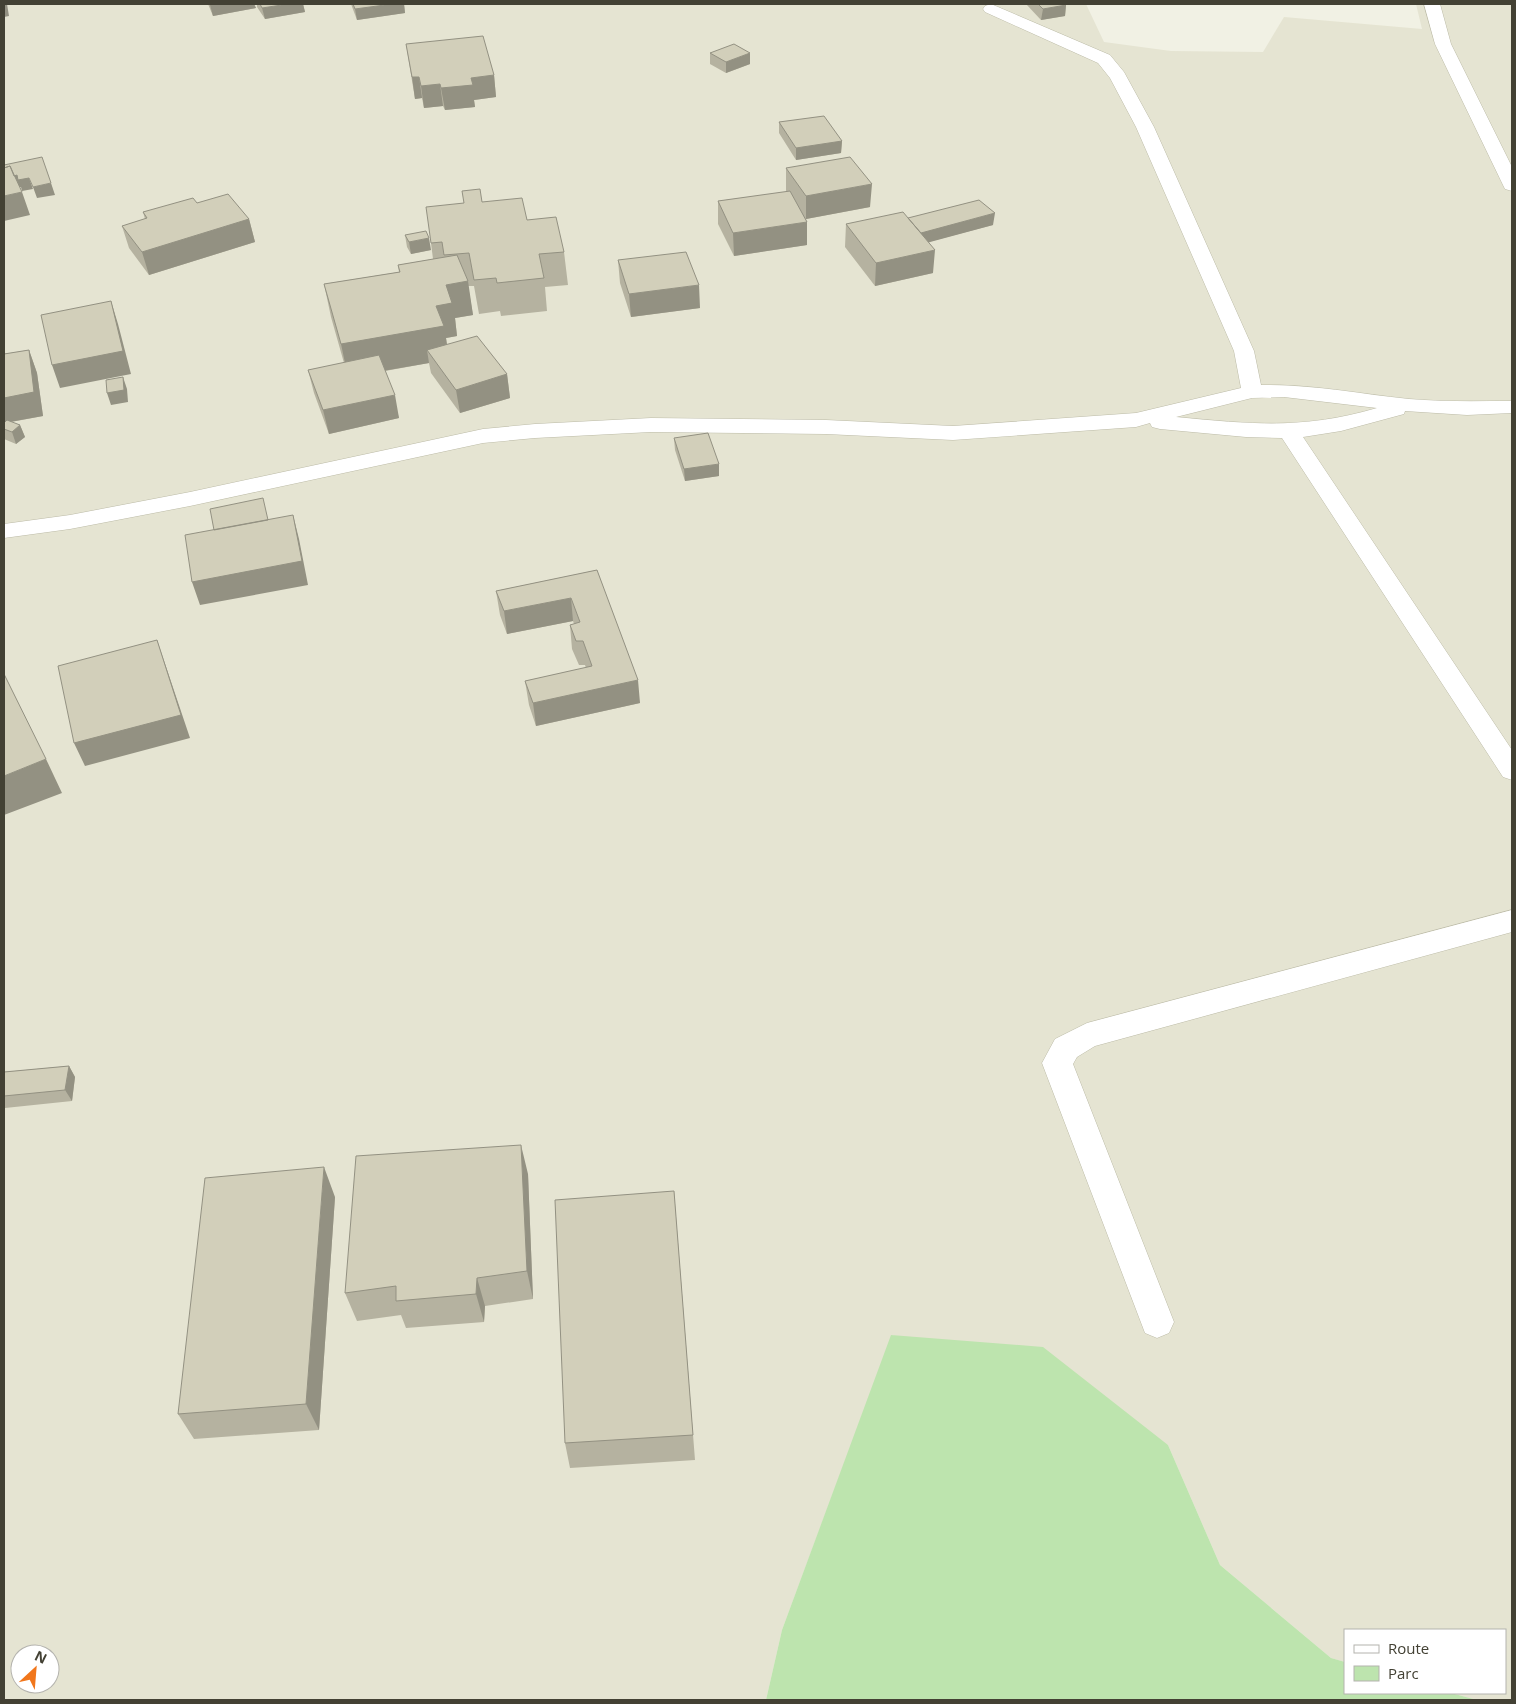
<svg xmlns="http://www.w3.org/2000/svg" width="1516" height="1704" viewBox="0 0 1516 1704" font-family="'Open Sans',sans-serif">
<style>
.residential{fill:#e5e4d2;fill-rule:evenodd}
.green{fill:#bde4ae}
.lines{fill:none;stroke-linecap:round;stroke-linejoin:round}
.minor-casing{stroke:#bcbba7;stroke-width:1}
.minor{fill:#fff;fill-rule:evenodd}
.wall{fill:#b5b2a0}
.shaded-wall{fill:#939182}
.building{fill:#d2cfba;stroke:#939182}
</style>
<rect width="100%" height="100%" fill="#f1f1e4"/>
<path class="residential" d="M 4,4 L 1086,4 L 1104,42 L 1171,51 L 1263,52 L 1284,17 L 1422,29 L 1416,4 L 1512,4 L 1512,1700 L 1477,1700 L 1451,1693 L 1505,1693 L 1505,1630 L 1345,1630 L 1345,1662 L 1331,1658 L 1220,1565 L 1168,1445 L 892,1335 L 782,1630 L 766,1700 L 4,1700 ZM 20,1654 L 50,1654 L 50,1684 L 20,1684 Z"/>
<path class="green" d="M 891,1335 L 1043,1347 L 1168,1445 L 1220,1565 L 1331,1658 L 1345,1662 L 1345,1693 L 1451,1693 L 1477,1700 L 766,1700 L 782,1630 Z"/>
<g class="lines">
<defs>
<path id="minor" d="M 991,4 L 1110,55 L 1124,72 L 1154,127 L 1254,351 L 1261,385 C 1311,384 1360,394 1409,399 C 1444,402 1478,401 1512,401 L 1512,413 L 1467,415 L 1405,411 L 1404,414 L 1341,431 L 1303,437 L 1512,750 L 1512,780 L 1503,777 L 1282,438 L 1246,437 L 1160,429 L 1152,427 L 1150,423 L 1136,427 L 953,440 L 826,434 L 651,432 L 535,438 L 483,443 L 190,506 L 70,529 L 4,538 L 4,524 L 70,515 L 190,492 L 483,429 L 535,424 L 651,418 L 826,420 L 953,426 L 1136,413 L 1241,388 L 1234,351 L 1136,127 L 1110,78 L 1098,63 L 985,12 L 983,9 L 985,6 ZM 1284,397 L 1377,408 C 1302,430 1251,424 1176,417 L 1252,398 Z
M 1424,4 L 1440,4 L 1451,44 L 1512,167 L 1512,191 L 1505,189 L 1503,185 L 1435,44 Z
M 1512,910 L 1512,932 L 1095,1046 L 1077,1057 L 1073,1064 L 1174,1322 L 1169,1333 L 1157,1338 L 1145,1333 L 1042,1063 L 1055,1039 L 1087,1023 Z"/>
</defs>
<use href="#minor" class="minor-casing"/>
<use href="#minor" class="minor"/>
</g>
<path class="wall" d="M 208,4 L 254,4 L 256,8 L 213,16 Z
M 257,4 L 303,4 L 305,12 L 265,19 L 257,7 Z
M 351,4 L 404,4 L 405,13 L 357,20 Z
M 1026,4 L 1065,4 L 1066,5 L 1065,16 L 1041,20 Z
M 406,44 L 494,75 L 496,97 L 474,100 L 475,107 L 445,110 L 443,106 L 424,108 L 422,98 L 415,99 Z
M 710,53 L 750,64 L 726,73 L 710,64 Z
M 779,122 L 842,141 L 841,153 L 796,160 L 779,133 Z
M 786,168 L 870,207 L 806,219 L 807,222 L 807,245 L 734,256 L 718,224 L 718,201 L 787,192 L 786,191 Z
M 482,202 L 527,220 L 564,252 L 568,285 L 545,287 L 547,311 L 501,316 L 500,311 L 479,314 L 474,286 L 468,286 L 473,315 L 455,318 L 457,336 L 446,338 L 447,345 L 507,374 L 510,398 L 460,413 L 431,373 L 429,363 L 385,371 L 399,418 L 329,434 L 314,393 L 308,370 L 344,363 L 331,317 L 324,284 L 399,272 L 398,265 L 433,259 L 431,243 Z
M 197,203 L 249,219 L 255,242 L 149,275 L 129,248 L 122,226 L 145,219 L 143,212 Z
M 908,218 L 993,225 L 928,242 L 933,273 L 875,286 L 845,247 L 846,224 Z
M 405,235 L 431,250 L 411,254 L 407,247 Z
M 618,260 L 700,308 L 631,317 L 620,283 Z
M 29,350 L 37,373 L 43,416 L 11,422 L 20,425 L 25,437 L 16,444 L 4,439 L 4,354 Z
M 674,438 L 719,476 L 685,481 L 675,450 Z
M 597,570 L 640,703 L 536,726 L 529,705 L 525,681 L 586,668 L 585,665 L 579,665 L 572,649 L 570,625 L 574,624 L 573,621 L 507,634 L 500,615 L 496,591 Z
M 69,1066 L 75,1077 L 72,1101 L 5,1108 L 4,1106 L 4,1072 Z
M 528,1174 L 533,1299 L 485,1306 L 484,1322 L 406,1328 L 401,1315 L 357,1321 L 345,1293 Z
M 674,1191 L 695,1460 L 570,1468 L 565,1443 Z
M 335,1197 L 319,1430 L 194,1439 L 178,1414 Z"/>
<path class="shaded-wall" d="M 5,4 L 7,4 L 9,16 L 4,17 L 4,6 Z
M 216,4 L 254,4 L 256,8 L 213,16 L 210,5 Z
M 288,4 L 303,4 L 305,12 L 265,19 L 262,8 Z
M 392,4 L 404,4 L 405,13 L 357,20 L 355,9 Z
M 1066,5 L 1065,16 L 1041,20 L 1043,9 Z
M 750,53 L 750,64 L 726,73 L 726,62 Z
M 494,75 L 496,97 L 474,100 L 475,107 L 445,110 L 441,88 L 471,78 Z
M 412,77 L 419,77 L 422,98 L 415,99 Z
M 440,84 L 443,106 L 424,108 L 421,86 Z
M 842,141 L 841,153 L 796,160 L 796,148 Z
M 17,175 L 29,178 L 33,189 L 22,191 L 21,187 L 4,190 L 4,178 Z
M 51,183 L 55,195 L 37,198 L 33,187 Z
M 872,184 L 870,207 L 806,219 L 806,196 Z
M 22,192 L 30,215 L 4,221 L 4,196 Z
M 995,213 L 993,225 L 919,245 L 920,233 Z
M 249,219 L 255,242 L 149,275 L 142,252 Z
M 807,222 L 807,245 L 734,256 L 733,233 Z
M 429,238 L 431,250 L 411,254 L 409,242 Z
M 935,250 L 933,273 L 875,286 L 876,263 Z
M 468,281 L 473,315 L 455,318 L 457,336 L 446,338 L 449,359 L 427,350 L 429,363 L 348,377 L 341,344 L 436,306 L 446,285 Z
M 699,285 L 700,308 L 631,317 L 629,294 Z
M 111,301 L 118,324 L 131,374 L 60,388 L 52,365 Z
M 29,350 L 37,373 L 43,416 L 4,423 L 4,398 Z
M 507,374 L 510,398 L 460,413 L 456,390 Z
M 123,377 L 127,389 L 128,402 L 111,405 L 107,393 Z
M 395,395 L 399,418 L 329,434 L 323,410 Z
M 20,425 L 25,437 L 16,444 L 12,432 Z
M 719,464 L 719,476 L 685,481 L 684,469 Z
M 293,515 L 299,539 L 308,585 L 200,605 L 192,582 Z
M 571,598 L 573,621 L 507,634 L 504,611 Z
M 157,640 L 190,738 L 85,766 L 74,743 Z
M 638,680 L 640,703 L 536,726 L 533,703 Z
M 46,759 L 62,793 L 4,815 L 4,776 Z
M 69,1066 L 75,1077 L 72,1101 L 65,1090 Z
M 521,1145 L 528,1174 L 533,1299 L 527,1271 Z
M 324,1167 L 335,1197 L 319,1430 L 306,1404 Z
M 477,1278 L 485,1306 L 484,1322 L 476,1294 Z"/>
<path class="building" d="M 260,4 L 288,4 L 262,8 Z
M 353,4 L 392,4 L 355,9 Z
M 1038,4 L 1065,4 L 1066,5 L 1043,9 Z
M 483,36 L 494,75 L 471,78 L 473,85 L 441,88 L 440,84 L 421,86 L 419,77 L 412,77 L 406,44 Z
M 734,44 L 750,53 L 726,62 L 710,53 Z
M 824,116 L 842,141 L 796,148 L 779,122 Z
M 42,157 L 51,183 L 33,187 L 29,178 L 18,180 L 17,175 L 14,176 L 10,166 L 4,168 L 4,165 Z
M 850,157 L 872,184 L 806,196 L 786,168 Z
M 10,166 L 22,192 L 4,196 L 4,168 Z
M 480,189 L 482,202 L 522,198 L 527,220 L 556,217 L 564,252 L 539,254 L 544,278 L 497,283 L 496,278 L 474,280 L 469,253 L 444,255 L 442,242 L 431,243 L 426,207 L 464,203 L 462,191 Z
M 790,191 L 807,222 L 733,233 L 718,201 Z
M 228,194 L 249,219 L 142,252 L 122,226 L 147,218 L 143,212 L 193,198 L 197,203 Z
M 979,200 L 995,213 L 921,233 L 908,218 Z
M 903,212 L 935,250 L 876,263 L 846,224 Z
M 426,231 L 429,238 L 409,242 L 405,235 Z
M 686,252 L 699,285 L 629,294 L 618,260 Z
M 457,255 L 468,281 L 446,285 L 452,303 L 436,306 L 444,326 L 341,344 L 324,284 L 400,272 L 398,265 Z
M 111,301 L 123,351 L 52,365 L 41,315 Z
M 477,336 L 507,374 L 456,390 L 427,350 Z
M 29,350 L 34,392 L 4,398 L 4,354 Z
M 379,355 L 395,395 L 323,410 L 308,370 Z
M 123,377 L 124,390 L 107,393 L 106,380 Z
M 7,420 L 20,425 L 12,432 L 4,429 L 4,423 Z
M 708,433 L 719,464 L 684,469 L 674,438 Z
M 263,498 L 268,520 L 214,530 L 210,509 Z
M 293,515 L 302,561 L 192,582 L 185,535 Z
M 597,570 L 638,680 L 533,703 L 525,681 L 592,666 L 583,641 L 576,641 L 570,625 L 580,622 L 571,598 L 504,611 L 496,591 Z
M 157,640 L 181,715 L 74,743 L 58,666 Z
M 4,674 L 46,759 L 4,776 Z
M 69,1066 L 65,1090 L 4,1096 L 4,1072 Z
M 521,1145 L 527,1271 L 477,1278 L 476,1294 L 396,1301 L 396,1286 L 345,1293 L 356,1156 Z
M 324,1167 L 306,1404 L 178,1414 L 205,1178 Z
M 674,1191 L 693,1435 L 565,1443 L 555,1200 Z"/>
<rect width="1516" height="1704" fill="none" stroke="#434134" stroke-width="10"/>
<rect x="1344" y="1629" width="162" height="65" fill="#ffffff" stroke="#b4b3ae"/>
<rect x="1354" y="1645" width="25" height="8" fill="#ffffff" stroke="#b4b3ae"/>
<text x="1388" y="1654" font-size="15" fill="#434134">Route</text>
<rect x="1354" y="1666" width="25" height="15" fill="#bde4ae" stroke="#b4b3ae"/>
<text x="1388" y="1679" font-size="15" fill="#434134">Parc</text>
<g transform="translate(35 1669) rotate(26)"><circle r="24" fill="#ffffff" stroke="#b4b3ae"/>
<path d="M0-4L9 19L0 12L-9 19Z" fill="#f1761b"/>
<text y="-8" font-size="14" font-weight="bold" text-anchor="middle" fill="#434134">N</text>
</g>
</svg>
